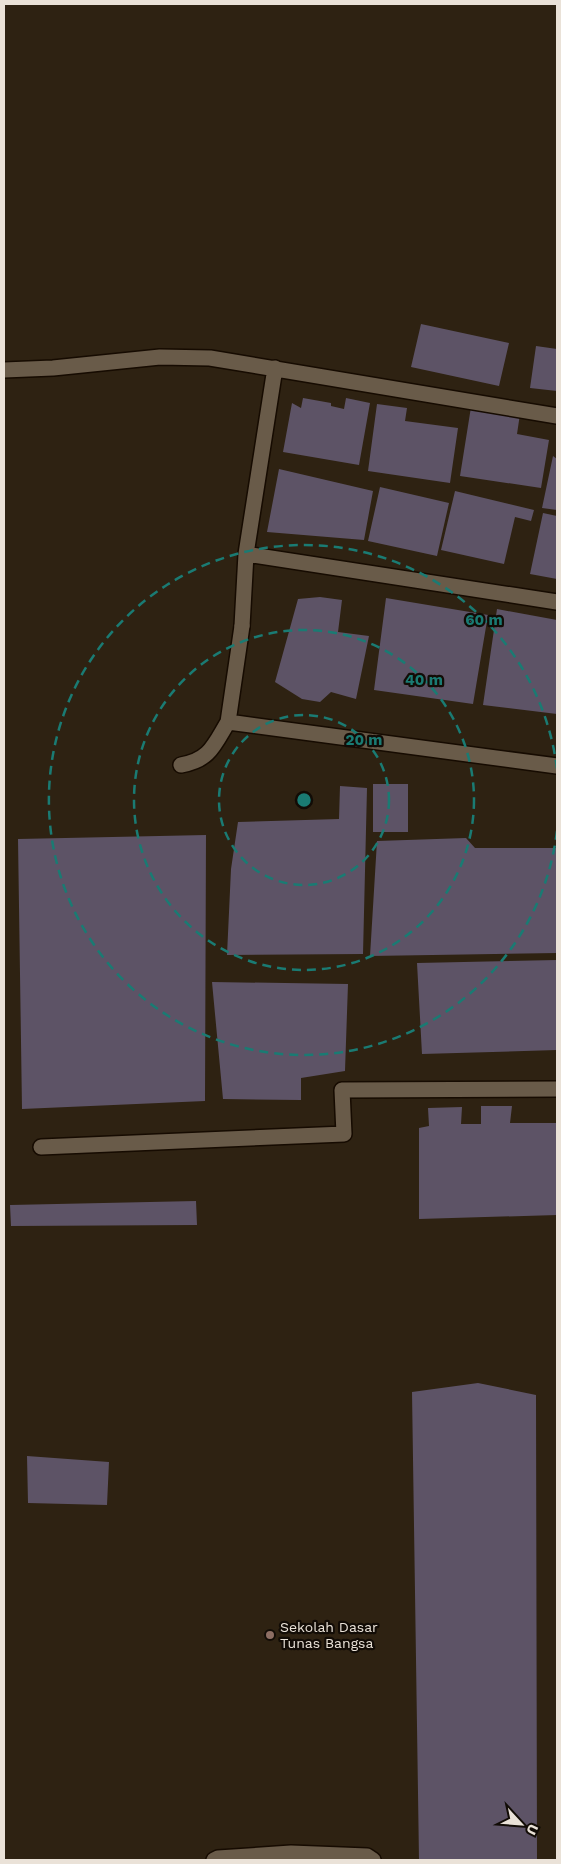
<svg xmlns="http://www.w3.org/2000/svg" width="561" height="1864" viewBox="0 0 561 1864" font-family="'Work Sans',sans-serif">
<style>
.building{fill:#5d5366}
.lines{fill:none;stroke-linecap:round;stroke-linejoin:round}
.lane-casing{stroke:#160b01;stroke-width:18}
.street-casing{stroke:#160b01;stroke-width:18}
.lane{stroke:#695b49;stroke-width:15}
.street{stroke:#695b49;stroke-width:15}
.ring{fill:none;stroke:#1a7b73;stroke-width:2.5;stroke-dasharray:9 6}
.education-dot{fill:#8d6e63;stroke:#120c06;stroke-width:2}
.labels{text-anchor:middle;stroke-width:4.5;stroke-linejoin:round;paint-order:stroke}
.poi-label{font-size:14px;fill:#eae2d8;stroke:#120c06;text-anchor:start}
.centre{fill:#1a7b73;stroke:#120c06;stroke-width:2.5}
.ring-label{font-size:15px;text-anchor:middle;font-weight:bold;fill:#1a7b73;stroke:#120c06;stroke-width:4.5;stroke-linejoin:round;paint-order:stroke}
</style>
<rect width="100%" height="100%" fill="#2e2212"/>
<path class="building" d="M 421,324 L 509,343 L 499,386 L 411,367 Z
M 536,346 L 557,349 L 557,391 L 530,388 Z
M 303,398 L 331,403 L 331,406 L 344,409 L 346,398 L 370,403 L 359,465 L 283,452 L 292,403 L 301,408 Z
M 377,404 L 407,408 L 405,421 L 458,428 L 450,483 L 368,471 Z
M 471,407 L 520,414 L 517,434 L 549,440 L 541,488 L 460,476 Z
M 553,456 L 557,459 L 557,510 L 542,508 Z
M 279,469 L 373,491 L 364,540 L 267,532 Z
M 380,487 L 449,503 L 437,556 L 368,541 Z
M 455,491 L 534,510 L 531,521 L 515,517 L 504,564 L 441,550 Z
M 543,513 L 557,516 L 557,579 L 530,574 Z
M 320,597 L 342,600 L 338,632 L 369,636 L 356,699 L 331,692 L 320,702 L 302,699 L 275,682 L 298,599 Z
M 386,598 L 488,615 L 473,704 L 374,690 Z
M 497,609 L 557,620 L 557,714 L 483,705 Z
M 373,784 L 408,784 L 408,832 L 373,832 Z
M 340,786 L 367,788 L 363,954 L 227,955 L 231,869 L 238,822 L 339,819 Z
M 206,835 L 205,1101 L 22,1109 L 18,839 Z
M 466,838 L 475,848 L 557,848 L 557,953 L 370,956 L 377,841 Z
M 557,960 L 557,1050 L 422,1054 L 417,963 Z
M 212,982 L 348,984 L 345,1071 L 301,1078 L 301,1100 L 223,1099 Z
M 481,1106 L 512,1106 L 510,1123 L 557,1123 L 557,1215 L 419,1219 L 419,1128 L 429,1126 L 428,1108 L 462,1107 L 461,1124 L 481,1124 Z
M 196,1201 L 197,1225 L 11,1226 L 10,1205 Z
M 478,1383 L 536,1395 L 537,1860 L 419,1860 L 412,1392 Z
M 27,1456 L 109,1462 L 107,1505 L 28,1503 Z"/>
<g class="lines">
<defs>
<path id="lane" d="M 228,722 L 242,626
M 181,765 C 210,760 214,745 228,722 L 557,766
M 41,1147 L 344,1134 L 342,1090 L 557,1089
M 214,1860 L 218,1858 L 291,1853 L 367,1856 L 373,1860"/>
<path id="street" d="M 4,370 L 53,368 L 160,357 L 210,358 L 557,416
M 246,554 L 557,602
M 242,626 L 246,554 L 275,368"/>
</defs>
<use href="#lane" class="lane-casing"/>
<use href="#street" class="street-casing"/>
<use href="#lane" class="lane"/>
<use href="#street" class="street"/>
</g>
<g class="ring">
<circle cx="304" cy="800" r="85"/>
<circle cx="304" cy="800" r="170"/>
<path d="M557 831A255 255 0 1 1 557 769"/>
</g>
<circle class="education-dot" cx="270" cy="1635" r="5"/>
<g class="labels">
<g class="poi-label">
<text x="280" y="1632">Sekolah Dasar<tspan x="280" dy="16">Tunas Bangsa</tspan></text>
</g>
</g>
<circle cx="304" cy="800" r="8" class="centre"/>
<g class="ring-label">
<text x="484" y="625">60 m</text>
<text x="424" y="685">40 m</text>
<text x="364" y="745">20 m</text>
</g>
<rect width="561" height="1864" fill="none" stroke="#eae2d8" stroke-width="10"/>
<g transform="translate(521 1824) rotate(116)" stroke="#120c06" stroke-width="4" paint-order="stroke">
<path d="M0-4L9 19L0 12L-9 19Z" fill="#eae2d8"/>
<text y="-8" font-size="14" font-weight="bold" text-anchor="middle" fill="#eae2d8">U</text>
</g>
</svg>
